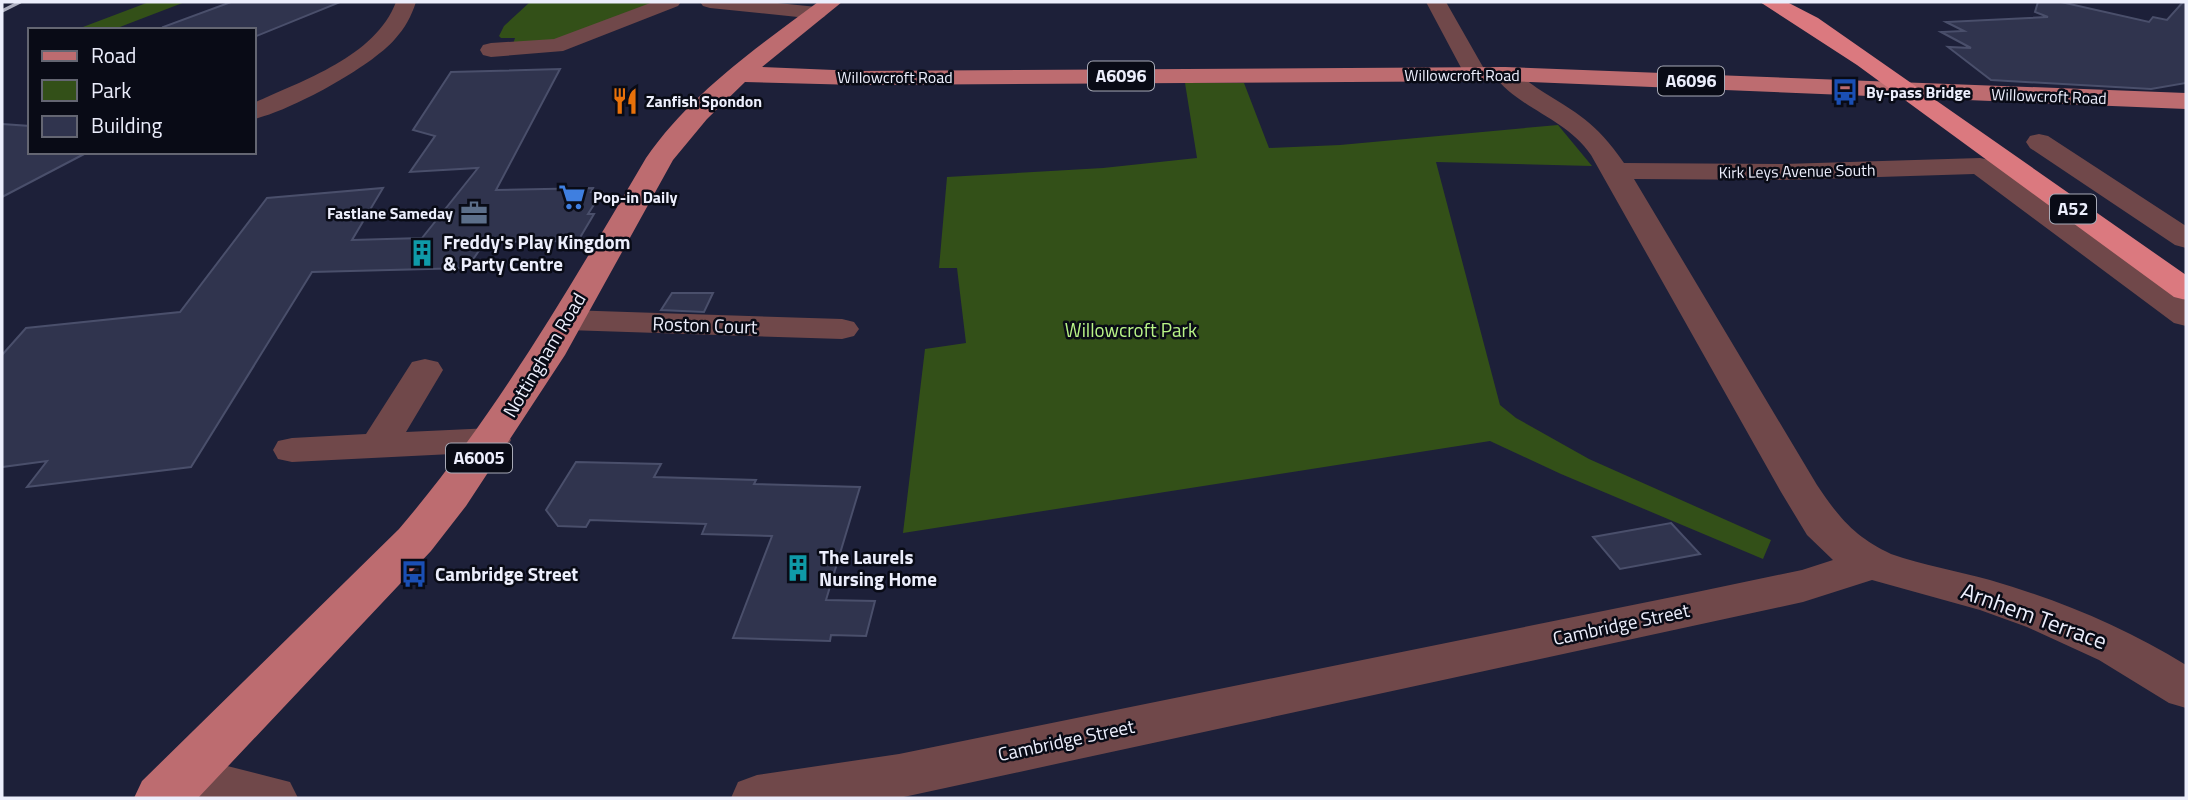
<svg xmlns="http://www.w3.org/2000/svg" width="2188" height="800" viewBox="0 0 2188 800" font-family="'Titillium Web',sans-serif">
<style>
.green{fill:#335018}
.building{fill:#30344e;stroke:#4a4f6b;stroke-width:2}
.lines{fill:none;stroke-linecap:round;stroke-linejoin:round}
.minor{fill:#70484a;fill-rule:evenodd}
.major{fill:#bd6c70;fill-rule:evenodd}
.highway{fill:#db797f;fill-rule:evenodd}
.rail{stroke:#abadbe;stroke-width:3.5}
.labels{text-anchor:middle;stroke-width:5;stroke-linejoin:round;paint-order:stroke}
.far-street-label{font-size:16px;fill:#eceefc;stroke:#090b16}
.far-poi-label{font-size:16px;font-weight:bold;fill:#eceefc;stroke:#090b16;text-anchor:start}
.shield{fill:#090b16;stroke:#a8aab7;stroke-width:2}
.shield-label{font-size:18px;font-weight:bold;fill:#eceefc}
.poi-label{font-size:19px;font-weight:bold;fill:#eceefc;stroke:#090b16;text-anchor:start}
.street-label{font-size:19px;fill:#eceefc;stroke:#090b16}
.park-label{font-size:19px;fill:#b9f487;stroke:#090b16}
.near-street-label{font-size:23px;fill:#eceefc;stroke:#090b16}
</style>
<rect width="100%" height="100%" fill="#1d2039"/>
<path class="green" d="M 149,2 L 185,2 L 112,30 L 75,30 Z
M 530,2 L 658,2 L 568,39 L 513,44 L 515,38 L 501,38 L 499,36 L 504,26 Z
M 1185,83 L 1244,83 L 1269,148 L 1340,145 L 1558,125 L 1592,166 L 1436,162 L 1500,405 L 1516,418 L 1589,459 L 1771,540 L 1763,559 L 1561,474 L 1490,441 L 903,533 L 925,349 L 966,343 L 957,268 L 939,268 L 947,177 L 1103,168 L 1197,158 Z"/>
<path class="building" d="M 231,2 L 337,2 L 338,3 L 254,37 L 254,30 L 164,30 L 163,27 Z
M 2038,2 L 2061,2 L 2149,22 L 2153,17 L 2167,20 L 2183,2 L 2186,2 L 2186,83 L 2151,89 L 1991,80 L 1948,47 L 1971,48 L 1941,32 L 1964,31 L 1946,22 L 2048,17 L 2035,12 Z
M 560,69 L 496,190 L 593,188 L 591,192 L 602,192 L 588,214 L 594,214 L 578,241 L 485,242 L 467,268 L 312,272 L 191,467 L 27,487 L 47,461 L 2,467 L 2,355 L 26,328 L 180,312 L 267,198 L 383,188 L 352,240 L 422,238 L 478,168 L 410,172 L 435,136 L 413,130 L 451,72 Z
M 2,124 L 30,126 L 30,152 L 88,152 L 2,197 Z
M 672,293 L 713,293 L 704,312 L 661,310 Z
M 576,462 L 661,464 L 654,477 L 756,480 L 754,484 L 860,487 L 826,600 L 875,601 L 866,636 L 831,635 L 830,641 L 733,638 L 772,536 L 702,534 L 706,524 L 590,520 L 586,527 L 558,526 L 546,510 Z
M 1671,523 L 1700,554 L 1620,569 L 1593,537 Z"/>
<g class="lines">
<path class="minor" d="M 396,2 L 416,2 C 411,17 405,28 395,39 C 371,67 290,111 254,119 L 254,103 C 303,80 375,57 396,2 Z
M 653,2 L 681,2 L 678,6 L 563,51 L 491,57 L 483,55 L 480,50 L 483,45 L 491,43 L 554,39 Z
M 700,2 L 768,2 L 817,7 L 824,9 L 827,13 L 824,17 L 817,19 L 710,8 L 703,6 Z
M 1426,2 L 1446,2 L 1487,74 L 1483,79 L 1467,79 Z
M 1505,67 C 1517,70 1526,81 1537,88 C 1578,114 1595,121 1624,163 L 1784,164 L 1980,158 L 1990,160 L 2186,301 L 2186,326 L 2174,323 L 1974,174 L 1784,180 L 1634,179 L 1817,485 C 1839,518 1855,537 1891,554 C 1923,565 1957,571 1990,580 C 2059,600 2125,627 2186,665 L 2186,708 L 2169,703 L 2099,660 L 2027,627 L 1980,610 L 1872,580 L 1803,602 L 899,798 L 731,798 L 738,782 L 757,775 L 899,754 L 1692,593 L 1802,570 L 1833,560 L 1807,535 L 1781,492 L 1591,155 C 1566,118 1518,109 1493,74 L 1497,69 Z
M 2039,134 L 2048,136 L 2186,226 L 2186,248 L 2175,245 L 2030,148 L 2026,142 L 2030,136 Z
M 567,310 L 842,319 L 854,322 L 859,329 L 854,336 L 842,339 L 567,330 L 555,327 L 550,320 L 555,313 Z
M 425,359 L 438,362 L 443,370 L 406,432 L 492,428 L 506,431 L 511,440 L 506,449 L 492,452 L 292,462 L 278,459 L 273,450 L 278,441 L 292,438 L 366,434 L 412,362 Z
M 184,755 L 290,782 L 298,798 L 181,798 L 166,793 L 158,777 L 166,761 Z"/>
<path class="major" d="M 818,2 L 842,2 L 762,67 L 858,71 L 1505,67 L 2186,93 L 2186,109 L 1505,81 L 858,85 L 745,82 L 707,119 L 673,160 L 565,355 L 466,506 L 431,551 L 198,798 L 134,798 L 142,781 L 399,529 C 496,415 570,287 646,158 C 691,93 756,48 818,2 Z"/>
<path class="highway" d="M 1760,2 L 1787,2 L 1818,18 L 2186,275 L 2186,300 L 2174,297 L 1857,65 Z"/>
<path class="rail" d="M 2,11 L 20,2"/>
</g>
<defs>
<symbol id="bus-bare" viewBox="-9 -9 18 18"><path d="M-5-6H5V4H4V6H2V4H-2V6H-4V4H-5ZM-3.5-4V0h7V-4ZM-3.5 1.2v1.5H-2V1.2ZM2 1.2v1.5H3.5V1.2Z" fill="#1a4fb4" stroke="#090b16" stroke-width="2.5" paint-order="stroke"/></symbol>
<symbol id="restaurant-bare" viewBox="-9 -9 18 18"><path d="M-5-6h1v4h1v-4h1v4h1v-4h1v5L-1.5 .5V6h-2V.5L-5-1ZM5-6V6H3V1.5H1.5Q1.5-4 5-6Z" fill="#e8710a" stroke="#090b16" stroke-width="2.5" paint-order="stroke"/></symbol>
<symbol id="supermarket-bare" viewBox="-9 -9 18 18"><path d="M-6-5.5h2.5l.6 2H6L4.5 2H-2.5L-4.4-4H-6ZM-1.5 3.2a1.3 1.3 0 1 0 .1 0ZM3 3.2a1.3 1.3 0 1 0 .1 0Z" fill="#3f7fe0" stroke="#090b16" stroke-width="2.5" paint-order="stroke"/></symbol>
<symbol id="office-bare" viewBox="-9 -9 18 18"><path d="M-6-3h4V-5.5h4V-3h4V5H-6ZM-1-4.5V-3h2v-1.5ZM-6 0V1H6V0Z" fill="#5c6f8a" stroke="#090b16" stroke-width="2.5" paint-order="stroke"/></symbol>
<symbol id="building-bare" viewBox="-9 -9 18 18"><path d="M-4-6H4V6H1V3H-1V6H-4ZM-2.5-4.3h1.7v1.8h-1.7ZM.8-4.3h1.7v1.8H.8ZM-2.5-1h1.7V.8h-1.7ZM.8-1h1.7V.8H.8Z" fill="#0f9aa8" stroke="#090b16" stroke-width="2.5" paint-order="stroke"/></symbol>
</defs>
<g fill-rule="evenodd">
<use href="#bus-bare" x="1826" y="73" width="38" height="38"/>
<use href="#restaurant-bare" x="606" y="82" width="38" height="38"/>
<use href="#supermarket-bare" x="553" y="178" width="38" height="38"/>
<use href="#office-bare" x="455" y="194" width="38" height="38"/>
<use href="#building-bare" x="403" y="234" width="38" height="38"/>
<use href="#building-bare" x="779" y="549" width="38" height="38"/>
<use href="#bus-bare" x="395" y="555" width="38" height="38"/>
</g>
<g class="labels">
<g class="far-street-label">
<text x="1462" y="81">Willowcroft Road</text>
<text x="895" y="83">Willowcroft Road</text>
<text transform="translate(2049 96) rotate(2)" y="6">Willowcroft Road</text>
<text transform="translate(1797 171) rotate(-1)" y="6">Kirk Leys Avenue South</text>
</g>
<g class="far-poi-label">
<text x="1866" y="98">By-pass Bridge</text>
<text x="646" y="107">Zanfish Spondon</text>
<text x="593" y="203">Pop-in Daily</text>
<text x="453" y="219" text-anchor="end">Fastlane Sameday</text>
</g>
<g class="shield">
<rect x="1088" y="61.5" width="66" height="29" rx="5"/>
<rect x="1658" y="66.5" width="66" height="29" rx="5"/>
<rect x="2050" y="194.5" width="46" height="29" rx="5"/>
<rect x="446" y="443.5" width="66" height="29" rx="5"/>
</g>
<g class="shield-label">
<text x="1121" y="82">A6096</text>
<text x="1691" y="87">A6096</text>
<text x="2073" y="215">A52</text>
<text x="479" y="464">A6005</text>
</g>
<g class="poi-label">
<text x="443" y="249">Freddy's Play Kingdom<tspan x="443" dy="22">&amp; Party Centre</tspan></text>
<text x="819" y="564">The Laurels<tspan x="819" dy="22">Nursing Home</tspan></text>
<text x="435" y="581">Cambridge Street</text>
</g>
<g class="street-label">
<text transform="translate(705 325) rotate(2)" y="7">Roston Court</text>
<text transform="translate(544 355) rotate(-59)" y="7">Nottingham Road</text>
<text transform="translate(1621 624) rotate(-12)" y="7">Cambridge Street</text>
<text transform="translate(1066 740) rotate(-12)" y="7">Cambridge Street</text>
</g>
<g class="park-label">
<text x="1131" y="337">Willowcroft Park</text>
</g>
<g class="near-street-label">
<text transform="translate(2034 616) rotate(20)" y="8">Arnhem Terrace</text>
</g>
</g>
<rect width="2188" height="800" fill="none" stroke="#eceefc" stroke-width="7"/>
<rect x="28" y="28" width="228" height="126" fill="#090b16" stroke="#646672" stroke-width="2"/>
<rect x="42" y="51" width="35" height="10" fill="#bd6c70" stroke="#646672" stroke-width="2"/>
<text x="91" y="63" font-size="21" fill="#eceefc">Road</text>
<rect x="42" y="80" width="35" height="21" fill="#335018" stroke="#646672" stroke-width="2"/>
<text x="91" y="98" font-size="21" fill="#eceefc">Park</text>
<rect x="42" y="116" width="35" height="21" fill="#30344e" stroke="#646672" stroke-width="2"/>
<text x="91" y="133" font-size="21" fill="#eceefc">Building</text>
</svg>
